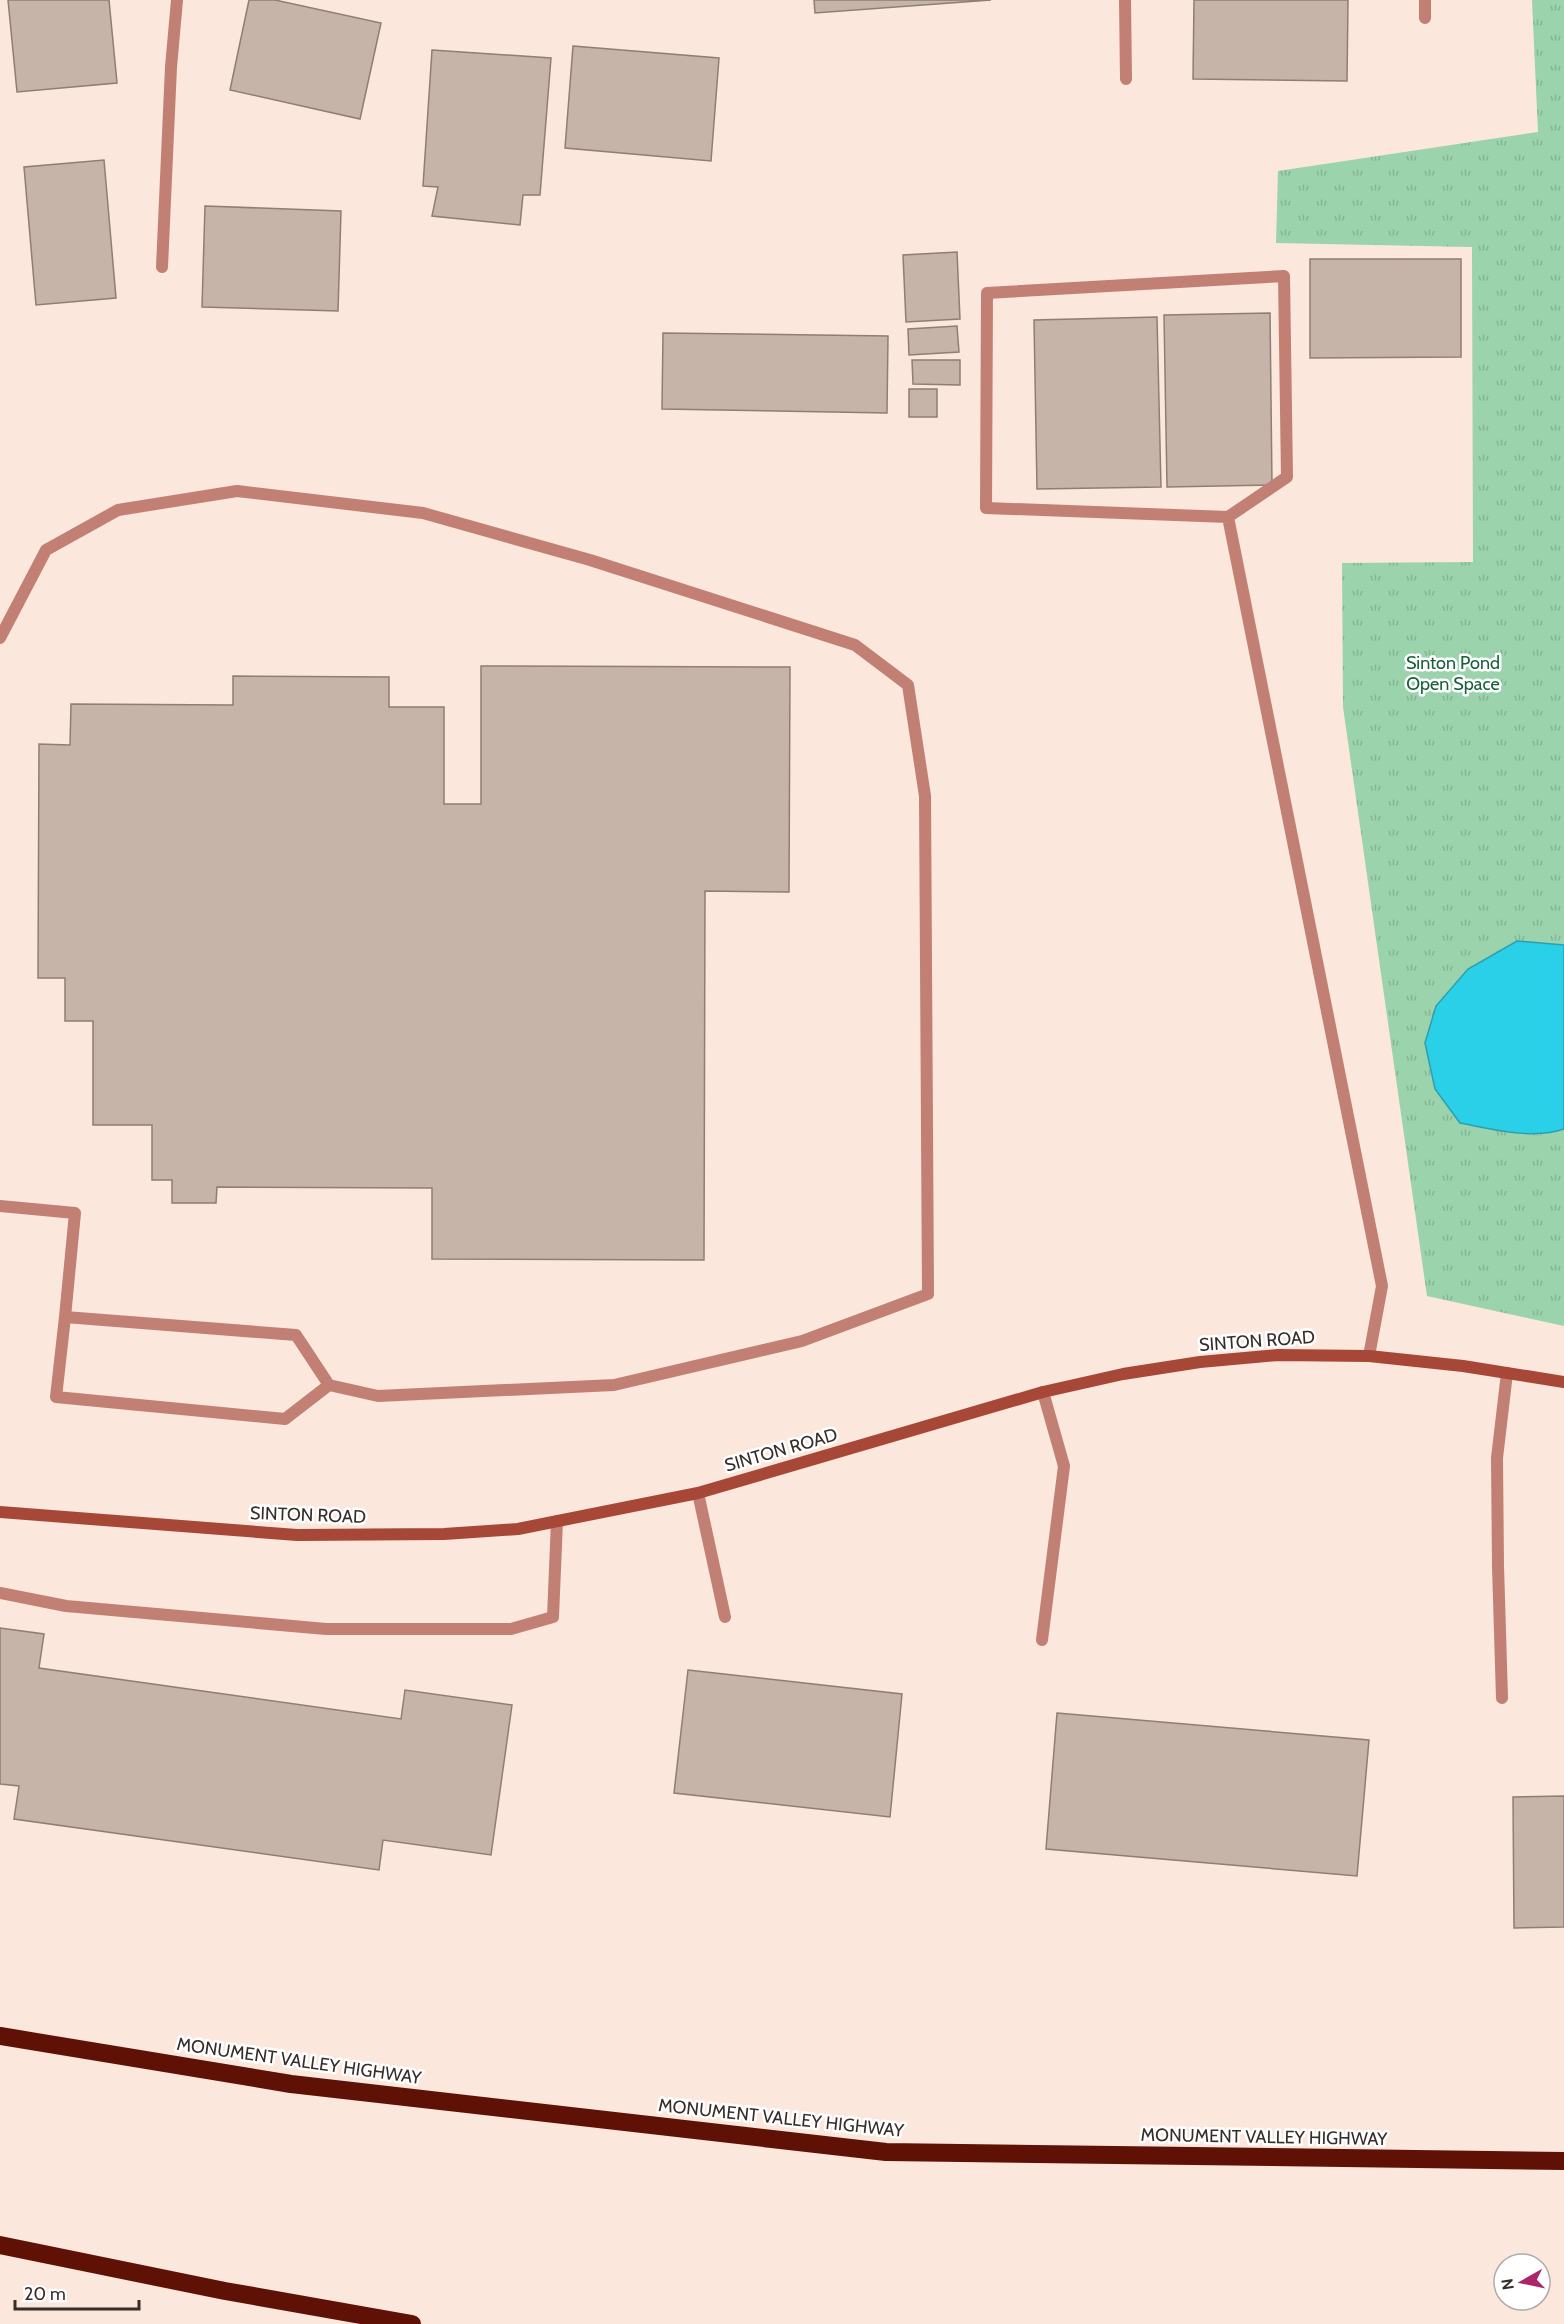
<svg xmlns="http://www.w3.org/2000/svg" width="1564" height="2324" viewBox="0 0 1564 2324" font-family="Cabin,sans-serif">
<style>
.park{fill:url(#park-tufts)}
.water{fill:#2acfe8;stroke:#2e9faf;stroke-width:1.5}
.building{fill:#c6b4a8;stroke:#8f7e73;stroke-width:1.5}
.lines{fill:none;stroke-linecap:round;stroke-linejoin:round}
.lane{stroke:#c27f73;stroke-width:12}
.secondary{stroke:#a64737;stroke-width:12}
.highway{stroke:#601106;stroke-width:18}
.labels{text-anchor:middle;stroke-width:5;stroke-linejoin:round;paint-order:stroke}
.park-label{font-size:18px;fill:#186039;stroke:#fff}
.street-label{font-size:18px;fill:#362e2a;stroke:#fff}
</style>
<defs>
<pattern id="park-tufts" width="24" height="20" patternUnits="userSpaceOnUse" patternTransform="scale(1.5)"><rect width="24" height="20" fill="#9ad3ac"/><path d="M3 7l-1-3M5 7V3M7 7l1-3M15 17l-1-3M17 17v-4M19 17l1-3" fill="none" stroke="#85b594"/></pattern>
</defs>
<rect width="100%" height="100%" fill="#fbe7dc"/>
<path class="park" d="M 1532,0 L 1564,0 L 1564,1326 L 1427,1296 L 1343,707 L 1342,563 L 1473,562 L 1472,247 L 1276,243 L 1278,171 L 1538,132 Z"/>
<path class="water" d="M 1517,941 L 1564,945 L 1564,1129 C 1533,1140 1492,1129 1460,1123 L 1435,1089 L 1425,1043 L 1436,1006 L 1468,969 Z"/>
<path class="building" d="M 8,0 L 109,0 L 117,83 L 17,92 Z
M 249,0 L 275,0 L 381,23 L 360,119 L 230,90 Z
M 814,0 L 991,0 L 815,13 Z
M 1194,0 L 1348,0 L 1347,81 L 1193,79 Z
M 573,46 L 719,58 L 711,161 L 565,148 Z
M 432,50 L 551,58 L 540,195 L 523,195 L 520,225 L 432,216 L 438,187 L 423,186 Z
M 104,160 L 116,298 L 36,305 L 24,167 Z
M 205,206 L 341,211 L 338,311 L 202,307 Z
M 957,252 L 960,319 L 906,322 L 903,255 Z
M 1310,259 L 1461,259 L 1461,357 L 1310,358 Z
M 1270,313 L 1272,485 L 1167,487 L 1164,315 Z
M 1157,317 L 1161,487 L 1037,489 L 1034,320 Z
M 957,326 L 959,352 L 909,355 L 908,329 Z
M 663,333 L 888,336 L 887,413 L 662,409 Z
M 912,360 L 960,360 L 960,385 L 913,384 Z
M 909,389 L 937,389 L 937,417 L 909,417 Z
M 481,666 L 790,667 L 789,892 L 705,891 L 704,1260 L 432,1259 L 432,1188 L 217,1187 L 216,1203 L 172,1203 L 172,1180 L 152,1180 L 152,1125 L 93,1125 L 93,1021 L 65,1021 L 65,978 L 38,978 L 39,744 L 70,745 L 71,704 L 233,705 L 233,676 L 389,677 L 389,707 L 444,707 L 444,804 L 481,804 Z
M 0,1628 L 44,1634 L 39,1668 L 401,1719 L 405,1690 L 512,1705 L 491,1855 L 383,1840 L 379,1870 L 14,1819 L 19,1786 L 0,1784 Z
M 688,1670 L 902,1694 L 890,1817 L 674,1793 Z
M 1057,1713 L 1369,1740 L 1357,1876 L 1046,1849 Z
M 1564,1796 L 1564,1927 L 1514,1928 L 1513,1797 Z"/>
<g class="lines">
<path class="lane" d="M 1125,0 L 1126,79
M 1425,18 L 1425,0
M 162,267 L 171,67 L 177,0
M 1228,517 L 1287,477 L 1284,276 L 987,293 L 986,508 L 1228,517 L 1382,1286 L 1369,1356
M 0,638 L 46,550 L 118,510 L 237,491 L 423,513 L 590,560 L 855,645 L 908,685 L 925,796 L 928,1294 L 802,1341 L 614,1385 L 378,1396 L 329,1385 L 296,1335 L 65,1317 L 56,1397 L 285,1419 L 329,1385
M 0,1206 L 75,1213 L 65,1317
M 698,1493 L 725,1617
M 0,1593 L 66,1606 L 326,1629 L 511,1629 L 553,1617 L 557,1521
M 1042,1640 L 1064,1466 L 1043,1392
M 1502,1698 L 1498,1566 L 1497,1458 L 1507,1373"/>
<path class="secondary" d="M 0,1512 L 297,1535 L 444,1534 L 518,1529 L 698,1493 L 1043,1392 L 1123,1374 L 1200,1362 L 1278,1355 L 1369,1356 L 1463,1366 L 1564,1382"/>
<path class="highway" d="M 0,2036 L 291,2084 L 886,2152 L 1564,2161
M 0,2245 L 225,2291 L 412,2324"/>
</g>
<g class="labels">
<g class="park-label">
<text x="1453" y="669">Sinton Pond<tspan x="1453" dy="21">Open Space</tspan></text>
</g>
<g class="street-label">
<text transform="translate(1257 1341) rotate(-4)" y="6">SINTON ROAD</text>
<text transform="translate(781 1450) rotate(-16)" y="6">SINTON ROAD</text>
<text transform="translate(308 1515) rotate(2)" y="6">SINTON ROAD</text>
<text transform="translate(299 2061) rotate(8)" y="6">MONUMENT VALLEY HIGHWAY</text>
<text transform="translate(781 2118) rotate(6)" y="6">MONUMENT VALLEY HIGHWAY</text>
<text transform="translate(1264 2137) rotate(1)" y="6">MONUMENT VALLEY HIGHWAY</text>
</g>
</g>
<g transform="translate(1522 2282) rotate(261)"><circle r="28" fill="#ffffff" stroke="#afabaa" stroke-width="1.5"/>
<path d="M0-4.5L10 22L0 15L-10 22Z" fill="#ab256b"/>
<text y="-9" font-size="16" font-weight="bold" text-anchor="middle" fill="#362e2a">N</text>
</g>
<path d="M15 2300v9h124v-9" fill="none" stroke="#362e2a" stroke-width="3"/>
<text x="24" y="2300" font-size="18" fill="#362e2a" stroke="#ffffff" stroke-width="4.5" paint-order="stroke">20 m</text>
</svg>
